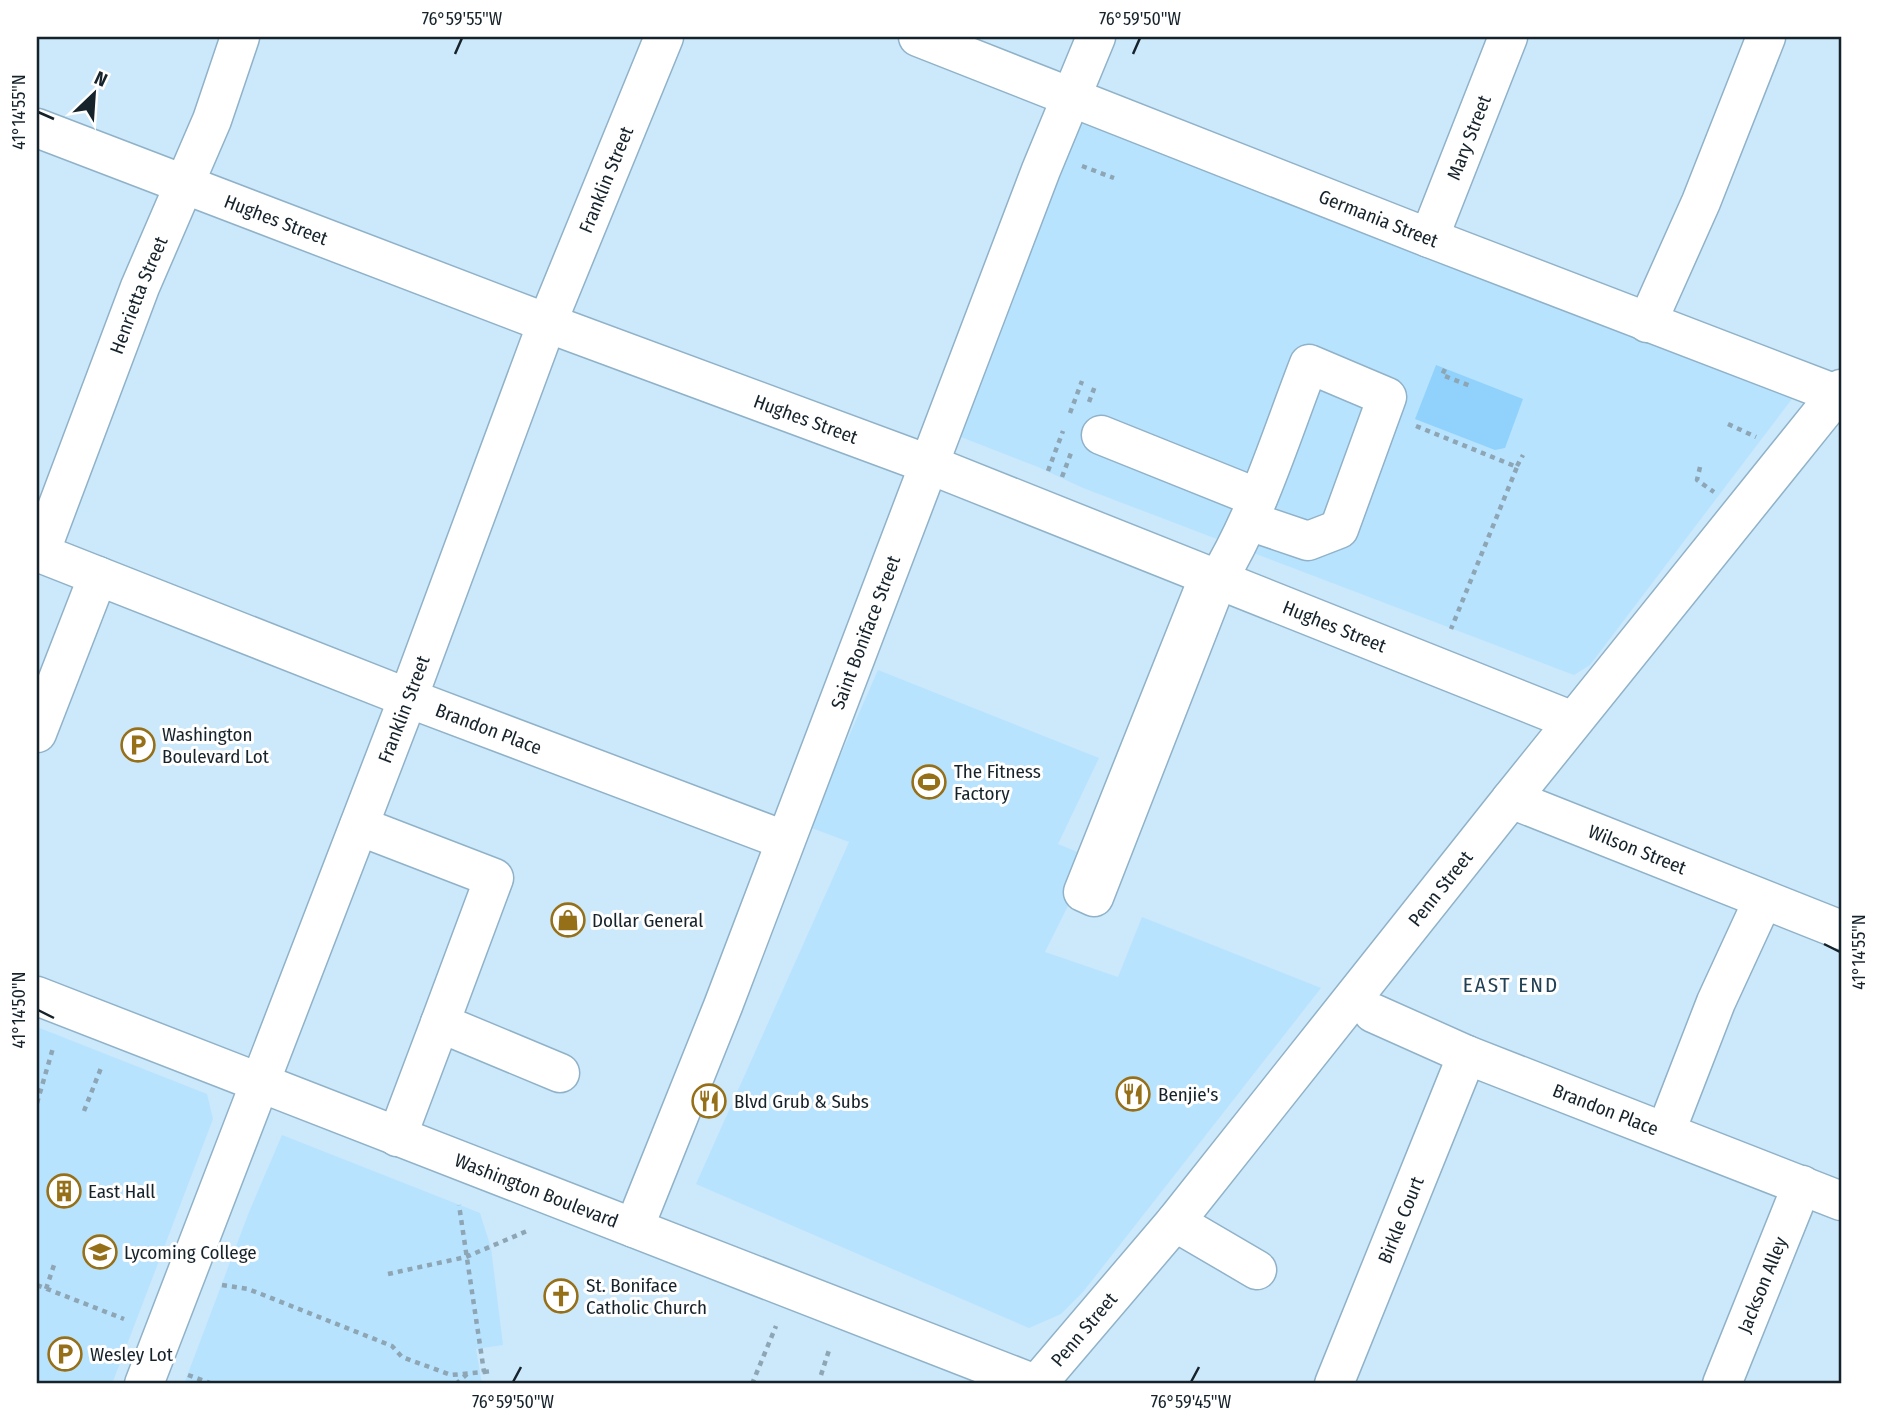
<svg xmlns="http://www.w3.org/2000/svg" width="1878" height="1421" viewBox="0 0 1878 1421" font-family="'Fira Sans Condensed',sans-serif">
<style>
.built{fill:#b8e3ff}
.garden{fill:#90d2fb}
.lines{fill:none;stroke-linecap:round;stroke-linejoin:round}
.minor-casing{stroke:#90b2c8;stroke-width:41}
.major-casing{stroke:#90b2c8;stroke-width:41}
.path{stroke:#8ea5b4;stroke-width:4.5;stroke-dasharray:5 5;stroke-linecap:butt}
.minor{stroke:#fff;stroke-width:38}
.major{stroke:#fff;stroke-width:38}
.ticks{fill:none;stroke:#16232b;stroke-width:2.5}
.labels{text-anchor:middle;stroke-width:6;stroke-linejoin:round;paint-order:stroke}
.street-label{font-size:19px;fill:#16232b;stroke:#fff}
.poi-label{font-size:19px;fill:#16232b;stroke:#fff;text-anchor:start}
.neighbourhood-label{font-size:21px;letter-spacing:2px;fill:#224154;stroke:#fff}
.neatline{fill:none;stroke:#16232b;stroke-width:2.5}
.ticks-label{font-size:18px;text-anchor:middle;fill:#16232b}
</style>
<rect width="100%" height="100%" fill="#cce8fb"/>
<path class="built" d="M 1072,98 L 1798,391 L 1590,665 L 1574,675 L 1083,488 L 1038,467 L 943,430 Z
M 878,670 L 1099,758 L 1058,844 L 1092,858 L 1045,952 L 1118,977 L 1142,917 L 1321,988 L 1083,1292 L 1061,1314 L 1029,1328 L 696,1184 L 849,842 L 809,827 Z
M 37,1027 L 207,1094 L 213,1119 L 112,1384 L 37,1384 Z
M 282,1135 L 480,1213 L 491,1248 L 503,1345 L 476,1349 L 482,1384 L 184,1384 L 249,1212 Z"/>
<path class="garden" d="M 1436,365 L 1523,399 L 1505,448 L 1495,450 L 1415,419 Z"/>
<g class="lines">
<defs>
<g id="minor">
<path id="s1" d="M 918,37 L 1429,238 L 1841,396"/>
<path id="s2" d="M 37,128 L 547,323 L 928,464 L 1573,721"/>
<path id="s3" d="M 1429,238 L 1508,37"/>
<path d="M 1647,323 L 1701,202 L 1766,37"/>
<path d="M 1101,435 L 1258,498"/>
<path id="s4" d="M 37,552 L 408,698 L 784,840"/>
<path id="s5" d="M 40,553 L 140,287 L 212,120 L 240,37"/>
<path d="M 1209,576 L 1083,892 L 1094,897 L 1218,579 C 1258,513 1281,436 1309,364 L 1387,397 L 1339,529 L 1308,541 L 1249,521"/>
<path d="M 37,733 L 98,576"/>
<path id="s6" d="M 1511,799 L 1841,930"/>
<path d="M 359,826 L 494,878 L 440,1023"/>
<path id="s7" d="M 1373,1013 L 1467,1055 L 1841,1201"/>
<path d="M 1666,1131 L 1716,1002 L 1763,900"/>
<path d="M 397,1137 L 440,1023 L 560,1073"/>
<path d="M 1175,1222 L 1257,1270"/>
<path id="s8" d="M 634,1228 L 723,1006 L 1041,170 L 1096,37"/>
<path id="s9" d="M 144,1384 L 408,698 L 547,323 L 664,37"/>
<path id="s10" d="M 1037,1384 L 1175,1222 L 1511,799 L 1841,389"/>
<path id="s11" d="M 1334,1384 L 1467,1055"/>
<path id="s12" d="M 1722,1384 L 1802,1185"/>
</g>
<g id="major">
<path id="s13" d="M 37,996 L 1035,1384"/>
</g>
</defs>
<use href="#minor" class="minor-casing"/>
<use href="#major" class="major-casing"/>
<path class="path" d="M 1082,166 L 1114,178
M 1445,369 L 1442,375 L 1473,387
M 1089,402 L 1095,386
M 1070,413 L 1082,381
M 1728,424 L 1756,437
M 1416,426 L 1517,467 L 1451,629
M 1517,466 L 1523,455
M 1700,467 L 1697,480 L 1714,492
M 1048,471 L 1063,431
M 1062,477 L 1071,453
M 37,1103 L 53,1048
M 84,1111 L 101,1068
M 388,1274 L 466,1257 L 527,1231
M 37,1285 L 124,1319
M 222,1285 L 248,1289 L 261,1294 L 392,1346 L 402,1357 L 451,1375 L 484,1372 L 459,1205
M 46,1289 L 55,1262
M 484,1372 L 492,1371
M 188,1375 L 210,1383
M 821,1375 L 830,1347
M 456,1384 L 467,1374
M 752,1384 L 776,1326"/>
<use href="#minor" class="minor"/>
<use href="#major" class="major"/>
</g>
<path class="ticks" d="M 455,54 L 462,38M 1133,54 L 1140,38M 38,112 L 54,119M 1824,944 L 1840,952M 38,1010 L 54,1018M 513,1382 L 521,1367M 1191,1382 L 1199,1367"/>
<defs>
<symbol id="parking-ring" viewBox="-11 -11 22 22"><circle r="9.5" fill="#fff" stroke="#966f19" stroke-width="1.5"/><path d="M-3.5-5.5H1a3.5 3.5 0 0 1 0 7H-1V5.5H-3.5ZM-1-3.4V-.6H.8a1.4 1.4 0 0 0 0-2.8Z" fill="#966f19"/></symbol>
<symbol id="stadium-ring" viewBox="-11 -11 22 22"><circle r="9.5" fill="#fff" stroke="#966f19" stroke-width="1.5"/><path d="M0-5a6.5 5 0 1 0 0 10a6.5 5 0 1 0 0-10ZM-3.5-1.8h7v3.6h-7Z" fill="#966f19"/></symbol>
<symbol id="shop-ring" viewBox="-11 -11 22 22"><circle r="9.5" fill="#fff" stroke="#966f19" stroke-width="1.5"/><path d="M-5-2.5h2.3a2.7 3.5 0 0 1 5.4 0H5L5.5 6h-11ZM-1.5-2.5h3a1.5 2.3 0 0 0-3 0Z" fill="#966f19"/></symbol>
<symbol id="restaurant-ring" viewBox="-11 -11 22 22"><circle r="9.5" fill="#fff" stroke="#966f19" stroke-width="1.5"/><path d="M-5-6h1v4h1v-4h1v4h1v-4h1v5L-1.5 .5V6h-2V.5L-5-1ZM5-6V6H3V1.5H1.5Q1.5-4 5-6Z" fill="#966f19"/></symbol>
<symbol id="building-ring" viewBox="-11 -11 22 22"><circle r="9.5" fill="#fff" stroke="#966f19" stroke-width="1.5"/><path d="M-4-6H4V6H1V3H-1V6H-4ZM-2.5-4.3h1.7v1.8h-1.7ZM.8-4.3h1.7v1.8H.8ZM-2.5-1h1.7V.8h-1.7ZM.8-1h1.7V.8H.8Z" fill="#966f19"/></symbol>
<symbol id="university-ring" viewBox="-11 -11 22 22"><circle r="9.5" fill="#fff" stroke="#966f19" stroke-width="1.5"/><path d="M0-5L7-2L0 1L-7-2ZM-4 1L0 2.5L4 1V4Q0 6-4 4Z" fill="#966f19"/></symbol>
<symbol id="church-ring" viewBox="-11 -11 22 22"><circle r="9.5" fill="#fff" stroke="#966f19" stroke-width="1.5"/><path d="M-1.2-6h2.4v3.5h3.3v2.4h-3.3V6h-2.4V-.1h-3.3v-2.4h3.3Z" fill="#966f19"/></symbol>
</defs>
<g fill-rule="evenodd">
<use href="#parking-ring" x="119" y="726" width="38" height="38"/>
<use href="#stadium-ring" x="910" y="763" width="38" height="38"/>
<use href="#shop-ring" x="549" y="901" width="38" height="38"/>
<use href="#restaurant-ring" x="1114" y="1075" width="38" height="38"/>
<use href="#restaurant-ring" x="690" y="1082" width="38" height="38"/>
<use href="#building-ring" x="45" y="1172" width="38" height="38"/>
<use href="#university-ring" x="81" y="1233" width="38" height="38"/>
<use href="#church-ring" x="542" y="1277" width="38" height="38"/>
<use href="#parking-ring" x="46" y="1335" width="38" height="38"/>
</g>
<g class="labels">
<g class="street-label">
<text dy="7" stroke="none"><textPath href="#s3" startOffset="108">Mary Street</textPath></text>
<text dy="7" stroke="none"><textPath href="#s9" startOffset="1290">Franklin Street</textPath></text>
<text dy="7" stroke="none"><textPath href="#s1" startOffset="495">Germania Street</textPath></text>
<text dy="7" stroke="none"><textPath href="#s2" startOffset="256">Hughes Street</textPath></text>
<text dy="7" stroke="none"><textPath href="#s5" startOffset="276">Henrietta Street</textPath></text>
<text dy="7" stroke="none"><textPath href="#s2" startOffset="822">Hughes Street</textPath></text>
<text dy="7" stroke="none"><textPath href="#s2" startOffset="1390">Hughes Street</textPath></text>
<text dy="7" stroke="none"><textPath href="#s8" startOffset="639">Saint Boniface Street</textPath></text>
<text dy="7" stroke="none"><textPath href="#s9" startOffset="723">Franklin Street</textPath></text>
<text dy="7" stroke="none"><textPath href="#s4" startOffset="485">Brandon Place</textPath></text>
<text dy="7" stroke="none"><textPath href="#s6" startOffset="136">Wilson Street</textPath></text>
<text dy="7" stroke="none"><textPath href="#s10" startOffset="639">Penn Street</textPath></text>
<text dy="7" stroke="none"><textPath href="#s7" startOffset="252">Brandon Place</textPath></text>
<text dy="7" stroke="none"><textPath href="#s13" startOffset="536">Washington Boulevard</textPath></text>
<text dy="7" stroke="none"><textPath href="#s11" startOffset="177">Birkle Court</textPath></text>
<text dy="7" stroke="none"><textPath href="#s12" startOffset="107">Jackson Alley</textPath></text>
<text dy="7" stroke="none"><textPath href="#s10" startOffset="72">Penn Street</textPath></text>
</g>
<g class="poi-label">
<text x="162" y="741">Washington<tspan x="162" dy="22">Boulevard Lot</tspan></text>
<text x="954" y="778">The Fitness<tspan x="954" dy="22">Factory</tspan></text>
<text x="592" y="927">Dollar General</text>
<text x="1158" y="1101">Benjie's</text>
<text x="734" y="1108">Blvd Grub &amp; Subs</text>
<text x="88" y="1198">East Hall</text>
<text x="124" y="1259">Lycoming College</text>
<text x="586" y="1292">St. Boniface<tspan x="586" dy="22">Catholic Church</tspan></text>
<text x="90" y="1361">Wesley Lot</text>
</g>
<g class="neighbourhood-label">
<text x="1511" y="992">EAST END</text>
</g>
</g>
<rect width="1878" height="1421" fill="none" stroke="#ffffff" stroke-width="77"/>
<g transform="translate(94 94) rotate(25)" stroke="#ffffff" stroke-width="5" paint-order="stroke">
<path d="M0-5L12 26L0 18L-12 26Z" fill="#16232b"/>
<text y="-10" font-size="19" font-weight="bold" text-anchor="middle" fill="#16232b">N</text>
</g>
<rect x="38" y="38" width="1802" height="1344" class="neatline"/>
<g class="ticks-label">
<text x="462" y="25">76°59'55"W</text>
<text x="1140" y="25">76°59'50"W</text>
<text transform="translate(19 112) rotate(-90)" y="6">41°14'55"N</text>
<text transform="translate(1859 952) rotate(-90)" y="6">41°14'55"N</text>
<text transform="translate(19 1010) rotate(-90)" y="6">41°14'50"N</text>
<text x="513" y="1408">76°59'50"W</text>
<text x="1191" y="1408">76°59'45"W</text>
</g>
</svg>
